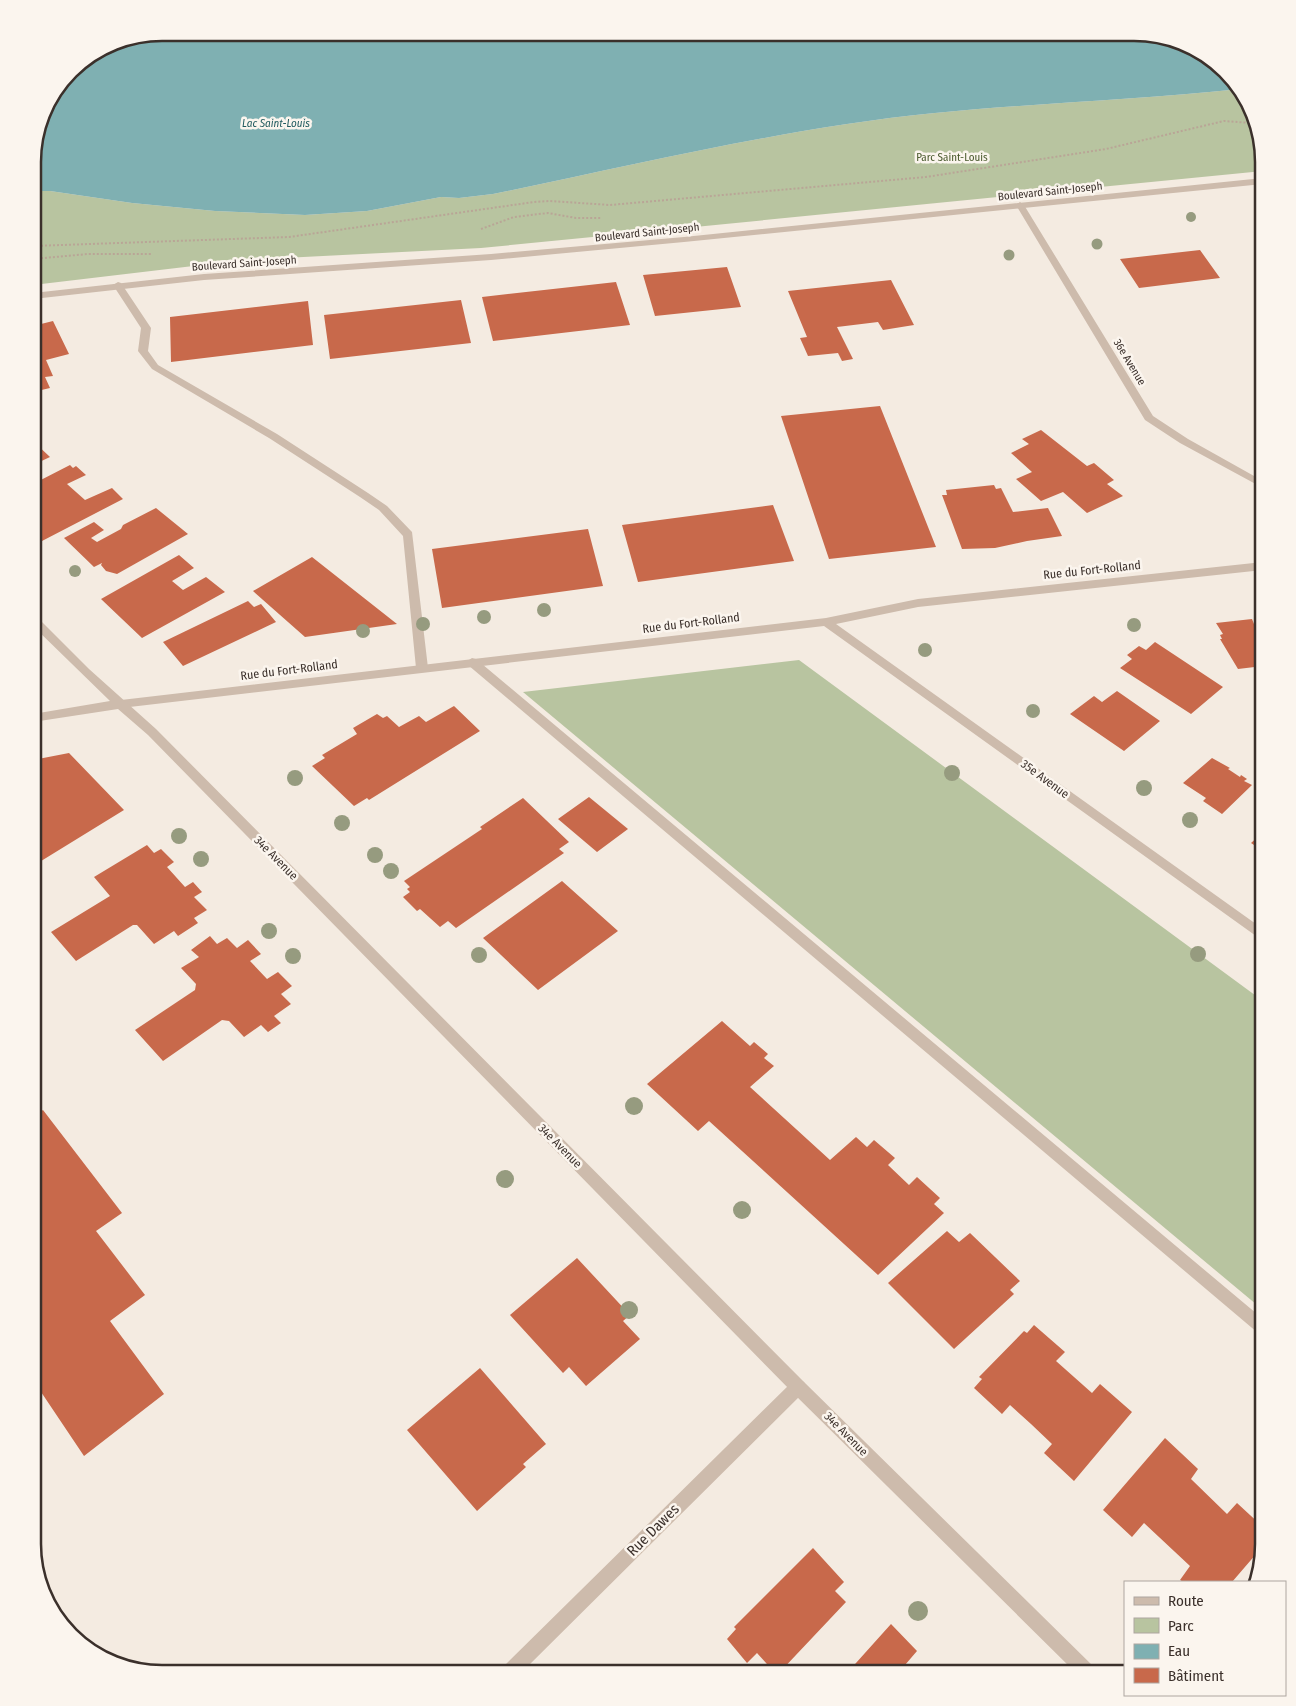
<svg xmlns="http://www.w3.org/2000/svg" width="1296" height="1706" viewBox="0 0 1296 1706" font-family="'Fira Sans Condensed',sans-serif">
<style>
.green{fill:#b8c4a0}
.water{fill:#7fb0b2}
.building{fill:#c8694b}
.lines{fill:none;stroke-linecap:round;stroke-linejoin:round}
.path{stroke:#b9a596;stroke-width:2;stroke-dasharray:2 2;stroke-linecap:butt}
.service{fill:#cdbbac;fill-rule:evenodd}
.minor{fill:#cdbbac;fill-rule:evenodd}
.tertiary{fill:#cdbbac;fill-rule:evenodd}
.tree{fill:#969b7f}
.labels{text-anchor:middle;stroke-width:5;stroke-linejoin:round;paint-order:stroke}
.far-water-label{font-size:11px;font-style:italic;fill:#1f5a5e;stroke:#fbf5ee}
.far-park-label{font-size:11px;fill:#4a5a2e;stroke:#fbf5ee}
.far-street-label{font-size:11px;fill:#3b302b;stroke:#fbf5ee}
.street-label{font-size:12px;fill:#3b302b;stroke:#fbf5ee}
.near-street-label{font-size:15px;fill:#3b302b;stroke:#fbf5ee}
.rim{fill:none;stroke:#3b302b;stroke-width:2.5}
</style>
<rect width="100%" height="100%" fill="#f4ebe1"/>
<path class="green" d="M 1240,89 L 1263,163 L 1263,171 L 481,248 L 244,260 L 33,285 L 33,191 L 50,191 L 132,203 L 215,211 L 305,215 L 367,211 L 441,197 L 459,198 L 493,194 C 610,170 728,142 847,124 C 977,104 1109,103 1240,89 Z
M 799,660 L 1263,1001 L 1263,1310 L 523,692 Z"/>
<path class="water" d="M 163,33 L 1142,33 L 1198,50 L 1240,89 C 1109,103 977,104 847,124 C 728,142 610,170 493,194 L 459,198 L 441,197 L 367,211 L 305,215 L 215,211 L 132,203 L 50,191 L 33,191 L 33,154 L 46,105 L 77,65 L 113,42 Z"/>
<path class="building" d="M 1200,250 L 1220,278 L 1139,288 L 1120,259 Z
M 727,267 L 741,307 L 655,316 L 643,275 Z
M 891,280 L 914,325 L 883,330 L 878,322 L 837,327 L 853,359 L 842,361 L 838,353 L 808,356 L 800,338 L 807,337 L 788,291 Z
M 616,282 L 630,325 L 493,341 L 482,297 Z
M 461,300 L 471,343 L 330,359 L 324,315 Z
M 308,301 L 313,345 L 171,362 L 170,317 Z
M 53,321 L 69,354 L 46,360 L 53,376 L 45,377 L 50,388 L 33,392 L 33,326 Z
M 880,406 L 936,547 L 829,559 L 781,416 Z
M 1041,430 L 1087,466 L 1094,463 L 1114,480 L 1107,484 L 1123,496 L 1087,513 L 1063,492 L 1041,501 L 1016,479 L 1032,472 L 1011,453 L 1029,444 L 1022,439 Z
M 33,441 L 50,457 L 33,465 Z
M 70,465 L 73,468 L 76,466 L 86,475 L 67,484 L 85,500 L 112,488 L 123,499 L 42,541 L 33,532 L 33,484 Z
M 994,485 L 996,489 L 1001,488 L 1013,512 L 1048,508 L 1062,536 L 1027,541 L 995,548 L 962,549 L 942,495 L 947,495 L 946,490 Z
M 773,505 L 794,561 L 638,582 L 622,525 Z
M 156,508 L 188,534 L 117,574 L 106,571 L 101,565 L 102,563 L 94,567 L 64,538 L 94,522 L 104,530 L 91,538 L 97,542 L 121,529 L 123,525 Z
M 588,529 L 603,586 L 442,608 L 432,549 Z
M 179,555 L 194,568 L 172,581 L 183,590 L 206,577 L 225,592 L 142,638 L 101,599 Z
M 312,557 L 397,624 L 305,637 L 253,591 Z
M 248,601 L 254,607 L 261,604 L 276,622 L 183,666 L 163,642 Z
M 1252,619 L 1256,629 L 1263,632 L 1263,666 L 1238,669 L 1220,639 L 1222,639 L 1220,635 L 1223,634 L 1216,623 Z
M 1155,642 L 1223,687 L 1191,714 L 1120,668 L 1132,659 L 1127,655 L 1139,646 L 1146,650 Z
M 1117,691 L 1160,721 L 1124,751 L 1070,714 L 1094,696 L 1102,702 Z
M 454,706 L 480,731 L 369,800 L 367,798 L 354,806 L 312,766 L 325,758 L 322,755 L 357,734 L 353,728 L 377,714 L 383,718 L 387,716 L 399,727 L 419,716 L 426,722 Z
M 69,753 L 124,810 L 33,866 L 33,760 Z
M 1212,758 L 1230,768 L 1228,769 L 1240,777 L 1241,775 L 1247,779 L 1244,781 L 1252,785 L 1222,814 L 1203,801 L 1206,798 L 1183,783 Z
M 589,797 L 628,829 L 597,852 L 558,819 Z
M 523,798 L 569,842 L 559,849 L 564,853 L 456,928 L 448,921 L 440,927 L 420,909 L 417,911 L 403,897 L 410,892 L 407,889 L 410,887 L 404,881 L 482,829 L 480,827 Z
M 1263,826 L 1263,851 L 1251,843 L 1261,834 L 1258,831 Z
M 147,845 L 154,853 L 161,849 L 174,862 L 167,867 L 185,887 L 193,882 L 202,892 L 194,897 L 207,910 L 194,918 L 198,923 L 178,936 L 174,931 L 154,944 L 137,925 L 133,925 L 76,961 L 51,932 L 110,896 L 94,877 Z
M 562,881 L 618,931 L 538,990 L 483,938 Z
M 210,936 L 217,944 L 227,938 L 237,948 L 248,940 L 261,954 L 250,961 L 267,979 L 278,972 L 292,986 L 281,994 L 291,1004 L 274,1016 L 281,1023 L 268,1032 L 261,1025 L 244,1037 L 229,1021 L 222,1020 L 163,1061 L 135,1030 L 195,990 L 196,984 L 181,968 L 199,957 L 191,950 Z
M 722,1021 L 750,1046 L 754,1042 L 768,1054 L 764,1058 L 774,1066 L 750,1087 L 830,1160 L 856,1137 L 867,1147 L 874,1140 L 895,1158 L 888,1165 L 909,1185 L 917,1177 L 940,1198 L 934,1204 L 944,1213 L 878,1275 L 709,1121 L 698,1131 L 647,1084 Z
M 43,1110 L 122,1213 L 96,1231 L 145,1295 L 110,1321 L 164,1394 L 84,1456 L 33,1380 L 33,1117 Z
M 947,1231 L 959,1242 L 970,1233 L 1020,1281 L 1010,1290 L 1014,1294 L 954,1349 L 888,1283 Z
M 577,1258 L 630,1315 L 623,1321 L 640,1339 L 586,1386 L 569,1367 L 563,1373 L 510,1315 Z
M 1034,1325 L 1065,1352 L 1056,1361 L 1092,1393 L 1100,1384 L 1132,1412 L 1074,1481 L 1044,1453 L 1052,1444 L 1031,1424 L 1010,1405 L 1002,1414 L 974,1388 L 982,1379 L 979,1377 L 1024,1331 L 1027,1333 Z
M 480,1368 L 546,1444 L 523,1464 L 526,1467 L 477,1511 L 407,1430 Z
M 1165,1438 L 1198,1469 L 1191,1479 L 1227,1514 L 1237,1503 L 1263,1527 L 1263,1546 L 1232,1582 L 1183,1582 L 1180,1580 L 1190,1566 L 1144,1523 L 1132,1537 L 1103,1510 Z
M 813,1548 L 844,1582 L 835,1591 L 846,1602 L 779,1673 L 775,1673 L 757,1653 L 747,1663 L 727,1639 L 736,1629 L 734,1627 Z
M 891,1624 L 917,1651 L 905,1665 L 914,1673 L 847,1673 Z"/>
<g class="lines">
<path class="path" d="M 481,229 L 514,217 L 548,213 L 576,218 L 602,218
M 33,246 L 289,237 L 534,202 L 550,201 L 610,205 L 926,177 L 1106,149 L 1224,121 L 1251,123
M 33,259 L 88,254 L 152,254"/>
<path class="service" d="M 118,282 L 121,283 L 151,328 L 148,351 L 158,365 L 277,434 L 368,493 L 387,506 L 412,532 L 428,668 L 426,671 L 418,671 L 416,668 L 403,536 L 379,510 L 360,497 L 269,438 L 152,369 L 138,351 L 141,328 L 113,285 Z
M 472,658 L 476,659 L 1263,1319 L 1263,1335 L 1258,1333 L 468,665 L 466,662 Z"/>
<path class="minor" d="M 1020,202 L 1024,205 L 1153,416 L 1188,439 L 1263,481 L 1263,488 L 1180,443 L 1145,420 L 1016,205 Z
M 1263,562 L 1263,570 L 918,607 L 836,624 L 1263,929 L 1263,941 L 824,626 L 121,708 L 115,704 L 121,700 L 826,618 L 918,599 Z
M 798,1379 L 804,1382 L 806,1387 L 804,1392 L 521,1673 L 501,1673 L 503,1667 L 792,1382 Z"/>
<path class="tertiary" d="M 1263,178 L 1263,184 L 684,242 L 491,260 L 204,280 L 33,299 L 33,293 L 204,274 L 491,254 L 684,237 Z
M 33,616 L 37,617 L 89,669 L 156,729 L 804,1382 L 1094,1667 L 1096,1673 L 1076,1673 L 792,1392 L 148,735 L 118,709 L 33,722 L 33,714 L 110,701 L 33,626 Z"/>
</g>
<g class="tree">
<circle cx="1191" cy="217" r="5"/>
<circle cx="1097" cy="244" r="5.5"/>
<circle cx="1009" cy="255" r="5.5"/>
<circle cx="75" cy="571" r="6"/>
<circle cx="544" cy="610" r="7"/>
<circle cx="484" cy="617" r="7"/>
<circle cx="423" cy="624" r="7"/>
<circle cx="1134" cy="625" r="7"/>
<circle cx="363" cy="631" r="7"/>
<circle cx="925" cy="650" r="7"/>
<circle cx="1033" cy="711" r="7"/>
<circle cx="952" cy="773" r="8"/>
<circle cx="295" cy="778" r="8"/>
<circle cx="1144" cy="788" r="8"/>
<circle cx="1190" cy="820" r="8"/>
<circle cx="342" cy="823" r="8"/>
<circle cx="179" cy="836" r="8"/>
<circle cx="375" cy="855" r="8"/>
<circle cx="201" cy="859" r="8"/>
<circle cx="391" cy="871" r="8"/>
<circle cx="269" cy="931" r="8"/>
<circle cx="1198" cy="954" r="8"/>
<circle cx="479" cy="955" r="8"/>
<circle cx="293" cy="956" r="8"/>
<circle cx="634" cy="1106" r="9"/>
<circle cx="505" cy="1179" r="9"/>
<circle cx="742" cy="1210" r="9"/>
<circle cx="629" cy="1310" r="9"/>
<circle cx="918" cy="1611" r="10"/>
</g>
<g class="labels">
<g class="far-water-label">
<text x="276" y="127">Lac Saint-Louis</text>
</g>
<g class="far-park-label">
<text x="952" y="161">Parc Saint-Louis</text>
</g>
<g class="far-street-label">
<text transform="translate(1050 191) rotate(-6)" y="4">Boulevard Saint-Joseph</text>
<text transform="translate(647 232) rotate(-6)" y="4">Boulevard Saint-Joseph</text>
<text transform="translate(244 263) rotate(-4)" y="4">Boulevard Saint-Joseph</text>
<text transform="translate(1130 362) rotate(59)" y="4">36e Avenue</text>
</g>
<g class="street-label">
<text transform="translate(1092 570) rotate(-6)" y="4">Rue du Fort-Rolland</text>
<text transform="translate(691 623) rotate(-7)" y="4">Rue du Fort-Rolland</text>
<text transform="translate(289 670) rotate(-7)" y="4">Rue du Fort-Rolland</text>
<text transform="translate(1045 779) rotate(36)" y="4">35e Avenue</text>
<text transform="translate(276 858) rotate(45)" y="4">34e Avenue</text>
<text transform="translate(560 1146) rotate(45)" y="4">34e Avenue</text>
<text transform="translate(846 1434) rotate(45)" y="4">34e Avenue</text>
</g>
<g class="near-street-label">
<text transform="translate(653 1530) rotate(-45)" y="5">Rue Dawes</text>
</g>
</g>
<path d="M0 0H1296V1706H0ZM162 41H1134A121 121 0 0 1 1255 162V1544A121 121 0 0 1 1134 1665H162A121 121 0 0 1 41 1544V162A121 121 0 0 1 162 41Z" fill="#fbf5ee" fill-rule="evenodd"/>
<path class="rim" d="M162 41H1134A121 121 0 0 1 1255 162V1544A121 121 0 0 1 1134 1665H162A121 121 0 0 1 41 1544V162A121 121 0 0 1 162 41Z"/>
<rect x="1124" y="1581" width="162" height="115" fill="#fbf5ee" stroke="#aea6a0"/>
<rect x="1134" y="1597" width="25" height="8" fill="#cdbbac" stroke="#aea6a0"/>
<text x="1168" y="1606" font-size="15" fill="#3b302b">Route</text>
<rect x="1134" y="1618" width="25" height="15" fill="#b8c4a0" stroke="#aea6a0"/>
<text x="1168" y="1631" font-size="15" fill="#3b302b">Parc</text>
<rect x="1134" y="1644" width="25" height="15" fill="#7fb0b2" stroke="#aea6a0"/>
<text x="1168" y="1656" font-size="15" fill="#3b302b">Eau</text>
<rect x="1134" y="1668" width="25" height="15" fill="#c8694b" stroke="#aea6a0"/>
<text x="1168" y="1681" font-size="15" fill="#3b302b">Bâtiment</text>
</svg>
